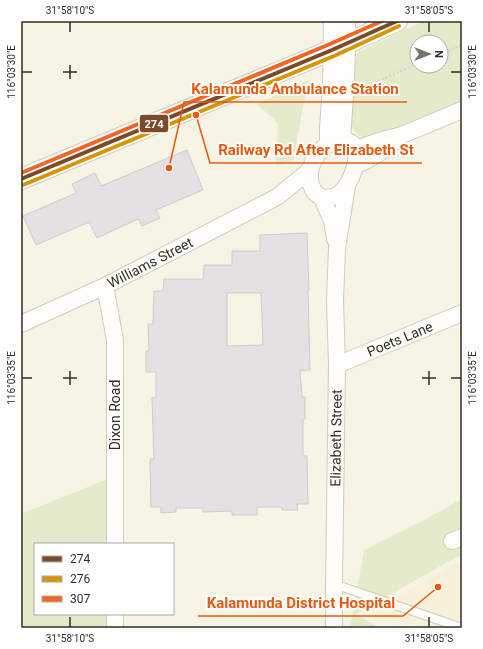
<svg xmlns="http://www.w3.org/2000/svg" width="483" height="649" viewBox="0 0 483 649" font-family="Roboto,sans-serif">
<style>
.built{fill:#f6f1d8}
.green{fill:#e5eaca;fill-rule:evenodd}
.building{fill:#e6dfe3;stroke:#cfcbc9;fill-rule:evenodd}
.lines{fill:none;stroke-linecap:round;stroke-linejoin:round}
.service-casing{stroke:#cecbc1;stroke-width:10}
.minor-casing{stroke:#cecbc1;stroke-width:18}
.tertiary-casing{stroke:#cecbc1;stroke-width:22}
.path{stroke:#d7d5d2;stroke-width:2.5;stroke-dasharray:2 2;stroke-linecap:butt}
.service{stroke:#fefdfb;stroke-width:8}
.minor{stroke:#fefdfb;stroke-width:16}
.tertiary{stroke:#fefdfb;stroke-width:20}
.bus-1-casing{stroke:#fff;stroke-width:7}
.bus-2-casing{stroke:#fff;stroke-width:7}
.bus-3-casing{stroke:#fff;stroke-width:7}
.bus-1{stroke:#7a4b2a;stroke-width:4}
.bus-2{stroke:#d99405;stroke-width:4}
.bus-3{stroke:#f26522;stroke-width:4}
.ticks{fill:none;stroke:#302e24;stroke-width:1.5}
.labels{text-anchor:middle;stroke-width:4;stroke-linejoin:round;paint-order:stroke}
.street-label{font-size:14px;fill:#302e24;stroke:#fff}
.leader{fill:none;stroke:#e8590c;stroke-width:1.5}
.callout-dot{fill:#e8590c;stroke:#fff;stroke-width:1.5}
.callout-label{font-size:15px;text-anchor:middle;font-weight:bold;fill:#e8590c;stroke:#fff;stroke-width:4;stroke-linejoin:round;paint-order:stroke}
.line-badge{stroke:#fff;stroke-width:1.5}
.badge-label{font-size:11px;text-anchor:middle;font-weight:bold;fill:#fff}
.neatline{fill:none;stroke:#302e24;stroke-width:1.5}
.ticks-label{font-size:10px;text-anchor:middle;fill:#302e24}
</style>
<rect width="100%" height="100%" fill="#f7f4e6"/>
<path class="built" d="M 462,560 L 462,628 L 427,628 L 369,613 Z"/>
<path class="green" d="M 424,21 L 462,21 L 462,101 L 365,143 L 350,125 L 354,67 L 358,52 ZM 417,42 L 441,42 L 441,66 L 417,66 Z
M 308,80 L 293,161 L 276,166 L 278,123 L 257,104 Z
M 115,477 L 115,544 L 35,544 L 35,614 L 115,614 L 115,628 L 21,628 L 21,514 L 100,482 Z
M 462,499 L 462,555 L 455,558 L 356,614 L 380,628 L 350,628 L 364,550 L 422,521 Z"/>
<path class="building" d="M 187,150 L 203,190 L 156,210 L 160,218 L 142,226 L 138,219 L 97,238 L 89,222 L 36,245 L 23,216 L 76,193 L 72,184 L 95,173 L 101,186 Z
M 307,233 L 309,290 L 308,290 L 310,370 L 300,371 L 302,397 L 305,397 L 305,419 L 303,419 L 303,456 L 307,456 L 308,504 L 297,504 L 298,510 L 282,510 L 282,507 L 257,507 L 257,515 L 232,515 L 232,511 L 203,512 L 203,508 L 176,508 L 176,512 L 161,513 L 161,507 L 151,507 L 150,459 L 154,459 L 152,398 L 156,397 L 156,372 L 146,372 L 146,351 L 149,351 L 148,324 L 153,324 L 154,291 L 163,291 L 164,279 L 203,279 L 204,265 L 232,265 L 232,251 L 260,251 L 260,235 ZM 227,293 L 261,293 L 263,345 L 227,346 Z"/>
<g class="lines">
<defs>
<path id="service" d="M 334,584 L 462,628"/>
<g id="minor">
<path d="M 342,139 C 345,140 350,141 353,144 C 363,155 350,185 340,193 C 336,197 328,198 322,198 L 314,192 L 310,182 L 310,170 L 314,159 L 321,150 L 328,144 Z"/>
<path d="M 342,139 C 345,100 348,60 347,21"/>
<path d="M 328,144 L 328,128 L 331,86 L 332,21"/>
<path d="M 356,149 L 379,141 L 402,135 L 462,110"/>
<path d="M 356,165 C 372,159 385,150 397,139"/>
<path d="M 322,198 L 332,221 L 335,239"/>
<path d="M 105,286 L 115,340 L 115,544"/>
<path id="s1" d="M 21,324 L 105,286 L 277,197 L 310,170"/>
<path id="s2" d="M 337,365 L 462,313"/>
<path d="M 452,541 L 462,537"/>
<path d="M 115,614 L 115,628"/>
<path id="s3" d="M 334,628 L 334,584 L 337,365 L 335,301 L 337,248 L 347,186"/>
</g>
<path id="tertiary" d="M 21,179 L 332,50 L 397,21"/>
</defs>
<use href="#service" class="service-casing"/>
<use href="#minor" class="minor-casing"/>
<use href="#tertiary" class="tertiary-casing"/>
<path class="path" d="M 441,54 L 462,45
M 360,89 L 417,64"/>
<use href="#service" class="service"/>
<use href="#minor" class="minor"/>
<use href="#tertiary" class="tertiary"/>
<defs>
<path id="bus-1" d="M 21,179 L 332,50 L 397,21"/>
<path id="bus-2" d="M 23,185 L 334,56 L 399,26"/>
<path id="bus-3" d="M 21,173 L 330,44 L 382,21"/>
</defs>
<use href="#bus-1" class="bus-1-casing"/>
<use href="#bus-2" class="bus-2-casing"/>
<use href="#bus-3" class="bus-3-casing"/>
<use href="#bus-1" class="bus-1"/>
<use href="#bus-2" class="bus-2"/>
<use href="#bus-3" class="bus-3"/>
</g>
<path class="ticks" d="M 70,22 L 70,32M 429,22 L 429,32M 70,65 L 70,79M 22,72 L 32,72M 63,72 L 77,72M 451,72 L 461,72M 70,371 L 70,385M 429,371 L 429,385M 22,378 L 32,378M 63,378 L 77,378M 422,378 L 436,378M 451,378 L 461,378M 70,617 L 70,627M 429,617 L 429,627"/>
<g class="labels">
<g class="street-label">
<text dy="5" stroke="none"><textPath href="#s1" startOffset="143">Williams Street</textPath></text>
<text dy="5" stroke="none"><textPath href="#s2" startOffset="68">Poets Lane</textPath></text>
<text transform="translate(115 415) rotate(-90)" y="5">Dixon Road</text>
<text dy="5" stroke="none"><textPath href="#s3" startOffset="190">Elizabeth Street</textPath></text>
</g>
</g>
<path class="leader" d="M169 168L184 102H407M196 115L210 163H422M438 587L403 616H198"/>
<g class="callout-dot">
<circle cx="169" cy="168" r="4"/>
<circle cx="196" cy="115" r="4"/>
<circle cx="438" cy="587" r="4"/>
</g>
<g class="callout-label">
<text x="295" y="94">Kalamunda Ambulance Station</text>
<text x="316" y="155">Railway Rd After Elizabeth St</text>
<text x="301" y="608">Kalamunda District Hospital</text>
</g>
<rect class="line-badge" x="139" y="114" width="30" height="19" rx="4" fill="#7a4b2a"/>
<g class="badge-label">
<text x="154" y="128">274</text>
</g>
<rect width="483" height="649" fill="none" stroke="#ffffff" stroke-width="44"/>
<rect x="34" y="543" width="140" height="72" fill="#ffffff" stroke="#acaba7"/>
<rect x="42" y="556" width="20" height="6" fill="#7a4b2a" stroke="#acaba7"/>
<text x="70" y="563" font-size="12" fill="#302e24">274</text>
<rect x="42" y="576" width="20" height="6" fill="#d99405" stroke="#acaba7"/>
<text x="70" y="583" font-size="12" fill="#302e24">276</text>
<rect x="42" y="596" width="20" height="6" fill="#f26522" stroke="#acaba7"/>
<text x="70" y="603" font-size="12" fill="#302e24">307</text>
<g transform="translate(429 54) rotate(90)"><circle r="19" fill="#ffffff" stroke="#acaba7"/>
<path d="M0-3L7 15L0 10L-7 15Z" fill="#767368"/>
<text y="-6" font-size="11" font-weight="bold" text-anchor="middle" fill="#302e24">N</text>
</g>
<rect x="22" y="22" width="439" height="605" class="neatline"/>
<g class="ticks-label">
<text x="70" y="14">31°58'10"S</text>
<text x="429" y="14">31°58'05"S</text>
<text transform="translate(472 72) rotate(-90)" y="4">116°03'30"E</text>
<text transform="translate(11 72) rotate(-90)" y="4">116°03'30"E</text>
<text transform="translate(472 378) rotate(-90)" y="4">116°03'35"E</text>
<text transform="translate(11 378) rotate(-90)" y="4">116°03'35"E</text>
<text x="70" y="642">31°58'10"S</text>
<text x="429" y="642">31°58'05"S</text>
</g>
</svg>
